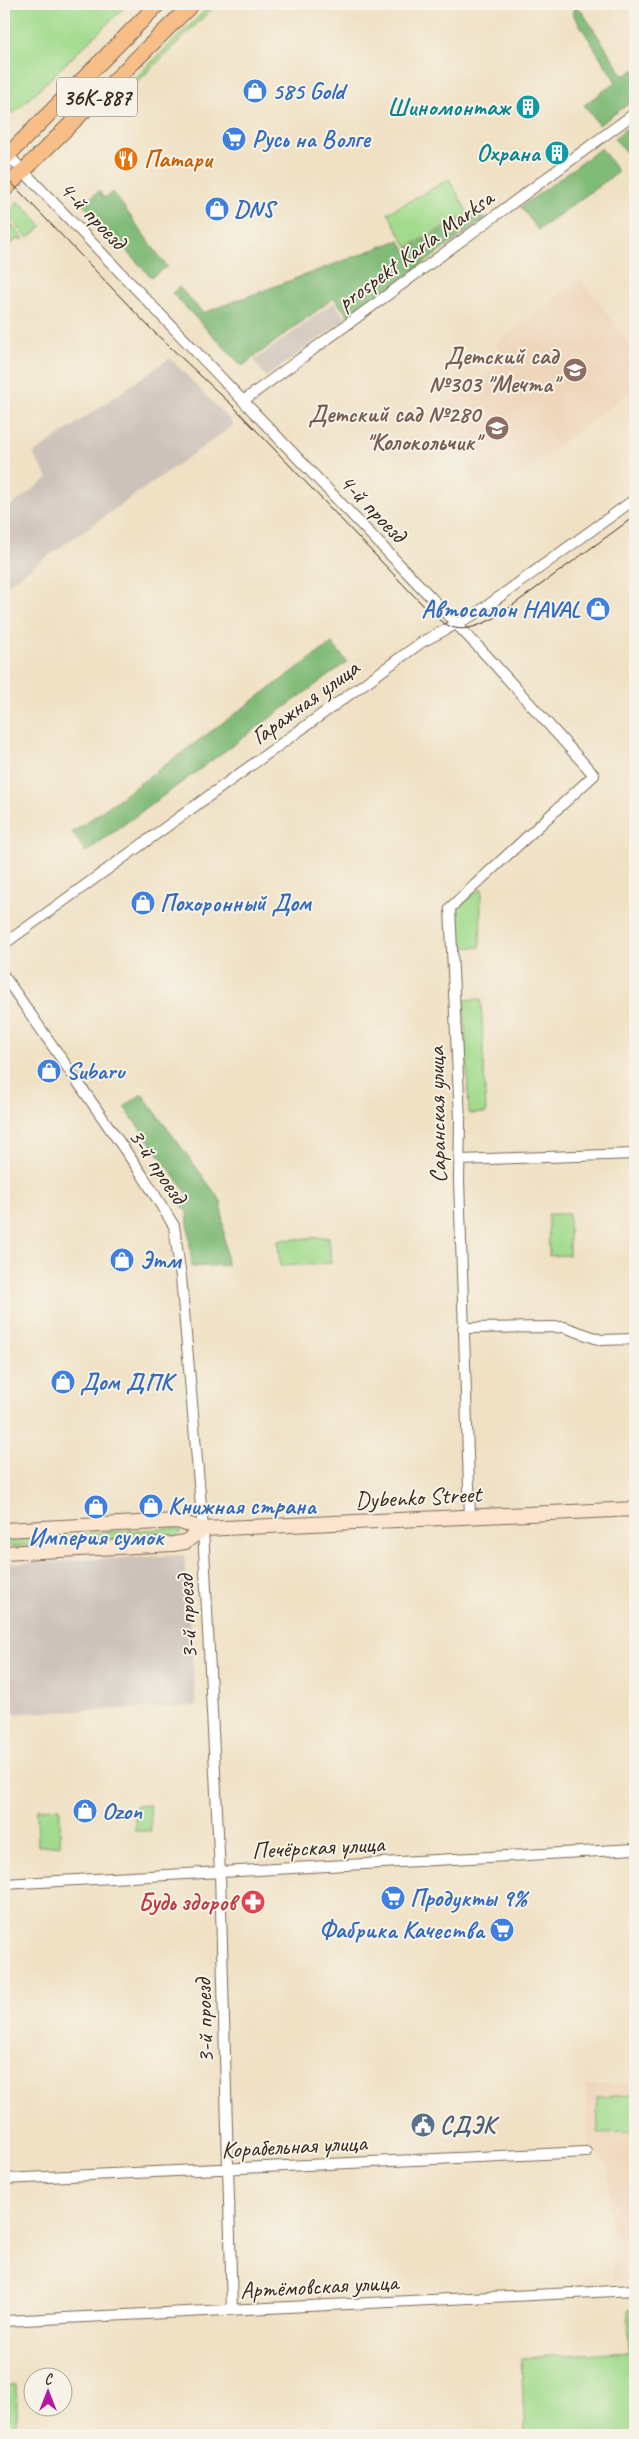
<svg xmlns="http://www.w3.org/2000/svg" width="639" height="2439" viewBox="0 0 639 2439" font-family="Caveat,sans-serif">
<style>
.built{fill:#efd6bb}
.industrial{fill:#cdc2b9}
.green{fill:#a2db8d;stroke:#6e8256}
.forest{fill:#81bb78;stroke:#5e724b}
.lines{fill:none;stroke-linecap:round;stroke-linejoin:round}
.minor-casing{stroke:#7a6a58;stroke-width:12}
.secondary-casing{stroke:#7a6a58;stroke-width:16}
.primary-casing{stroke:#7a6a58;stroke-width:17}
.minor{stroke:#fff;stroke-width:10}
.secondary{stroke:#fce5cf;stroke-width:14}
.primary{stroke:#f7be88;stroke-width:15}
.tram{stroke:#3b2a1e;stroke-width:1}
.labels{text-anchor:middle;stroke-width:4;stroke-linejoin:round;paint-order:stroke}
.shield{fill:#f7f3e8;stroke:#73665b;stroke-width:1}
.shield-label{font-size:22px;font-weight:bold;fill:#3b2a1e}
.shop-label{font-size:24px;font-weight:bold;fill:#366cbe;stroke:#f7f3e8;text-anchor:start}
.culture-label{font-size:24px;font-weight:bold;fill:#0d838f;stroke:#f7f3e8;text-anchor:end}
.food-label{font-size:24px;font-weight:bold;fill:#c56008;stroke:#f7f3e8;text-anchor:start}
.street-label{font-size:24px;fill:#3b2a1e;stroke:#f7f3e8}
.education-label{font-size:24px;font-weight:bold;fill:#785e54;stroke:#f7f3e8;text-anchor:end}
.health-label{font-size:24px;font-weight:bold;fill:#be3a42;stroke:#f7f3e8;text-anchor:end}
.service-label{font-size:24px;font-weight:bold;fill:#4e5e75;stroke:#f7f3e8;text-anchor:start}
</style>
<rect width="100%" height="100%" fill="#f7f3e8"/>
<filter id="ink" filterUnits="userSpaceOnUse"><feTurbulence type="fractalNoise" baseFrequency=".02" numOctaves="2"/><feDisplacementMap in="SourceGraphic" scale="10" xChannelSelector="R" yChannelSelector="G"/><feConvolveMatrix kernelMatrix="1 2 1 2 8 2 1 2 1" color-interpolation-filters="sRGB"/></filter>
<filter id="wash" filterUnits="userSpaceOnUse"><feTurbulence type="fractalNoise" baseFrequency=".0096" numOctaves="4" result="noise"/><feDisplacementMap in="SourceGraphic" scale="20" xChannelSelector="R" yChannelSelector="G"/><feGaussianBlur stdDeviation="1.12" result="paint"/><feColorMatrix in="noise" values="0 0 0 0 0 0 0 0 0 0 0 0 0 0 0 0 0 1.4 0 .05"/><feComposite in="paint" operator="in"/></filter>
<g filter="url(#wash)">
<rect width="100%" height="100%" fill="#f0e1c4"/>
<path class="built" d="M 581,279 L 635,351 L 635,388 L 488,498 L 428,416 L 506,359 L 495,343 Z
M 635,2083 L 635,2279 L 613,2280 L 608,2165 L 588,2146 L 586,2085 Z"/>
<path class="industrial" d="M 334,302 L 346,319 L 266,377 L 254,361 Z
M 170,358 L 234,425 L 4,587 L 4,511 L 48,478 L 33,454 Z
M 184,1555 L 196,1706 L 4,1714 L 4,1564 Z"/>
<path class="green" d="M 4,4 L 128,4 L 13,114 L 4,105 Z
M 212,4 L 217,4 L 121,98 L 134,79 Z
M 449,179 L 468,213 L 407,247 L 388,213 Z
M 19,201 L 42,226 L 28,238 L 7,215 Z
M 5,217 L 24,239 L 17,239 L 11,244 L 4,238 Z
M 481,888 L 483,893 L 481,900 L 480,947 L 459,948 L 457,909 Z
M 481,999 L 486,1113 L 469,1114 L 464,1000 Z
M 548,1214 L 569,1214 L 569,1255 L 549,1256 Z
M 329,1237 L 331,1263 L 280,1266 L 278,1240 Z
M 176,1528 L 181,1532 L 176,1537 L 4,1547 L 4,1538 Z
M 150,1805 L 151,1831 L 135,1831 L 135,1806 Z
M 60,1808 L 60,1845 L 38,1846 L 37,1809 Z
M 635,2095 L 635,2132 L 598,2133 L 597,2097 Z
M 628,2309 L 635,2309 L 635,2435 L 525,2435 L 521,2358 L 629,2351 Z
M 4,2385 L 16,2385 L 18,2434 L 4,2434 Z"/>
<path class="forest" d="M 575,8 L 581,10 L 624,76 L 635,69 L 635,99 L 599,125 L 584,105 L 616,82 L 573,14 Z
M 635,122 L 635,163 L 614,138 Z
M 601,148 L 618,172 L 538,230 L 521,207 Z
M 99,191 L 104,198 L 113,192 L 167,267 L 151,277 L 83,204 Z
M 477,210 L 484,219 L 350,318 L 334,298 L 242,366 L 172,293 L 179,287 L 203,313 L 399,240 L 405,250 Z
M 332,643 L 347,662 L 86,852 L 72,833 Z
M 142,1094 L 221,1201 L 227,1265 L 192,1267 L 187,1212 L 180,1203 L 189,1196 L 124,1107 Z"/>
</g>
<g filter="url(#ink)">
<g class="lines">
<defs>
<path id="minor" d="M 8,155 L 487,656 L 594,775 L 450,908 L 460,1119 L 459,1180 L 470,1517
M 243,401 L 635,113
M 4,944 L 422,642 L 477,613 L 635,499
M 4,976 L 143,1176 L 174,1226 L 181,1277 L 203,1529 L 220,1873 L 232,2310
M 460,1160 L 635,1154
M 463,1328 L 564,1327 L 601,1340 L 635,1339
M 4,1884 L 635,1849
M 4,2179 L 586,2152
M 4,2321 L 635,2290"/>
<path id="secondary" d="M 4,1530 L 177,1521 L 203,1529 L 635,1509
M 4,1553 L 173,1544 L 185,1542 L 203,1529"/>
<path id="primary" d="M 4,159 L 158,4
M 4,190 L 192,4"/>
</defs>
<use href="#minor" class="minor-casing"/>
<use href="#secondary" class="secondary-casing"/>
<use href="#primary" class="primary-casing"/>
<use href="#minor" class="minor"/>
<use href="#secondary" class="secondary"/>
<use href="#primary" class="primary"/>
<path class="tram" d="M 4,175 L 153,331 L 234,407 L 419,601 C 449,632 459,637 498,616 L 635,516"/>
</g>
</g>
<defs>
<symbol id="shop-disc" viewBox="-11 -11 22 22"><circle r="9.5" fill="#3f7fe0" stroke="#f7f3e8"/><path d="M-5-2.5h2.3a2.7 3.5 0 0 1 5.4 0H5L5.5 6h-11ZM-1.5-2.5h3a1.5 2.3 0 0 0-3 0Z" fill="#fff"/></symbol>
<symbol id="building-disc" viewBox="-11 -11 22 22"><circle r="9.5" fill="#0f9aa8" stroke="#f7f3e8"/><path d="M-4-6H4V6H1V3H-1V6H-4ZM-2.5-4.3h1.7v1.8h-1.7ZM.8-4.3h1.7v1.8H.8ZM-2.5-1h1.7V.8h-1.7ZM.8-1h1.7V.8H.8Z" fill="#fff"/></symbol>
<symbol id="supermarket-disc" viewBox="-11 -11 22 22"><circle r="9.5" fill="#3f7fe0" stroke="#f7f3e8"/><path d="M-6-5.5h2.5l.6 2H6L4.5 2H-2.5L-4.4-4H-6ZM-1.5 3.2a1.3 1.3 0 1 0 .1 0ZM3 3.2a1.3 1.3 0 1 0 .1 0Z" fill="#fff"/></symbol>
<symbol id="restaurant-disc" viewBox="-11 -11 22 22"><circle r="9.5" fill="#e8710a" stroke="#f7f3e8"/><path d="M-5-6h1v4h1v-4h1v4h1v-4h1v5L-1.5 .5V6h-2V.5L-5-1ZM5-6V6H3V1.5H1.5Q1.5-4 5-6Z" fill="#fff"/></symbol>
<symbol id="school-disc" viewBox="-11 -11 22 22"><circle r="9.5" fill="#8d6e63" stroke="#f7f3e8"/><path d="M0-5L7-2L0 1L-7-2ZM-4 1L0 2.5L4 1V4Q0 6-4 4Z" fill="#fff"/></symbol>
<symbol id="pharmacy-disc" viewBox="-11 -11 22 22"><circle r="9.5" fill="#e0444e" stroke="#f7f3e8"/><path d="M-2-6h4v4h4v4h-4v4h-4v-4h-4v-4h4Z" fill="#fff"/></symbol>
<symbol id="civic-disc" viewBox="-11 -11 22 22"><circle r="9.5" fill="#5c6f8a" stroke="#f7f3e8"/><path d="M-.6-6.5H3V-4.5H.6V-3L4-1V1h2V6H-6V1h2V-1L-.6-3ZM-1.2 2.5V6h2.4V2.5Z" fill="#fff"/></symbol>
</defs>
<g fill-rule="evenodd">
<use href="#shop-disc" x="241" y="77" width="28" height="28"/>
<use href="#building-disc" x="514" y="93" width="28" height="28"/>
<use href="#supermarket-disc" x="220" y="125" width="28" height="28"/>
<use href="#building-disc" x="543" y="139" width="28" height="28"/>
<use href="#restaurant-disc" x="112" y="145" width="28" height="28"/>
<use href="#shop-disc" x="203" y="195" width="28" height="28"/>
<use href="#school-disc" x="561" y="356" width="28" height="28"/>
<use href="#school-disc" x="483" y="414" width="28" height="28"/>
<use href="#shop-disc" x="584" y="595" width="28" height="28"/>
<use href="#shop-disc" x="129" y="889" width="28" height="28"/>
<use href="#shop-disc" x="35" y="1057" width="28" height="28"/>
<use href="#shop-disc" x="108" y="1246" width="28" height="28"/>
<use href="#shop-disc" x="49" y="1368" width="28" height="28"/>
<use href="#shop-disc" x="137" y="1492" width="28" height="28"/>
<use href="#shop-disc" x="82" y="1493" width="28" height="28"/>
<use href="#shop-disc" x="71" y="1797" width="28" height="28"/>
<use href="#supermarket-disc" x="379" y="1884" width="28" height="28"/>
<use href="#pharmacy-disc" x="239" y="1888" width="28" height="28"/>
<use href="#supermarket-disc" x="488" y="1916" width="28" height="28"/>
<use href="#civic-disc" x="409" y="2111" width="28" height="28"/>
</g>
<g class="labels">
<rect class="shield" x="57" y="77.5" width="80" height="39" rx="4"/>
<g class="shield-label">
<text x="97" y="105">36К-887</text>
</g>
<g class="shop-label">
<text x="272" y="99">585 Gold</text>
<text x="252" y="147">Русь на Волге</text>
<text x="234" y="217">DNS</text>
<text x="580" y="617" text-anchor="end">Автосалон HAVAL</text>
<text x="160" y="911">Похоронный Дом</text>
<text x="66" y="1079">Subaru</text>
<text x="140" y="1268">Этм</text>
<text x="80" y="1390">Дом ДПК</text>
<text x="168" y="1514">Книжная страна</text>
<text x="96" y="1545" text-anchor="middle">Империя сумок</text>
<text x="102" y="1819">Ozon</text>
<text x="410" y="1906">Продукты 9%</text>
<text x="484" y="1938" text-anchor="end">Фабрика Качества</text>
</g>
<g class="culture-label">
<text x="510" y="115">Шиномонтаж</text>
<text x="540" y="161">Охрана</text>
</g>
<g class="food-label">
<text x="144" y="167">Патари</text>
</g>
<g class="street-label">
<text transform="translate(93 215) rotate(46)" y="8">4-й проезд</text>
<text transform="translate(415 250) rotate(-36)" y="8">prospekt Karla Marksa</text>
<text transform="translate(373 508) rotate(46)" y="8">4-й проезд</text>
<text transform="translate(305 702) rotate(-36)" y="8">Гаражная улица</text>
<text transform="translate(437 1115) rotate(-91)" y="8">Саранская улица</text>
<text transform="translate(158 1166) rotate(56)" y="8">3-й проезд</text>
<text transform="translate(418 1497) rotate(-3)" y="8">Dybenko Street</text>
<text transform="translate(187 1617) rotate(-93)" y="8">3-й проезд</text>
<text transform="translate(318 1847) rotate(-3)" y="8">Печёрская улица</text>
<text transform="translate(204 2021) rotate(-92)" y="8">3-й проезд</text>
<text transform="translate(294 2146) rotate(-3)" y="8">Корабельная улица</text>
<text transform="translate(319 2286) rotate(-3)" y="8">Артёмовская улица</text>
</g>
<g class="education-label">
<text x="558" y="364">Детский сад<tspan x="558" dy="28">№303 "Мечта"</tspan></text>
<text x="480" y="422">Детский сад №280<tspan x="480" dy="28">"Колокольчик"</tspan></text>
</g>
<g class="health-label">
<text x="236" y="1910">Будь здоров</text>
</g>
<g class="service-label">
<text x="440" y="2133">СДЭК</text>
</g>
</g>
<rect width="639" height="2439" fill="none" stroke="#f7f3e8" stroke-width="20"/>
<g transform="translate(48 2392)"><circle r="24" fill="#f7f3e8" stroke="#aca397"/>
<path d="M0-4L9 19L0 12L-9 19Z" fill="#b5179e"/>
<text y="-8" font-size="14" font-weight="bold" text-anchor="middle" fill="#3b2a1e">С</text>
</g>
</svg>
